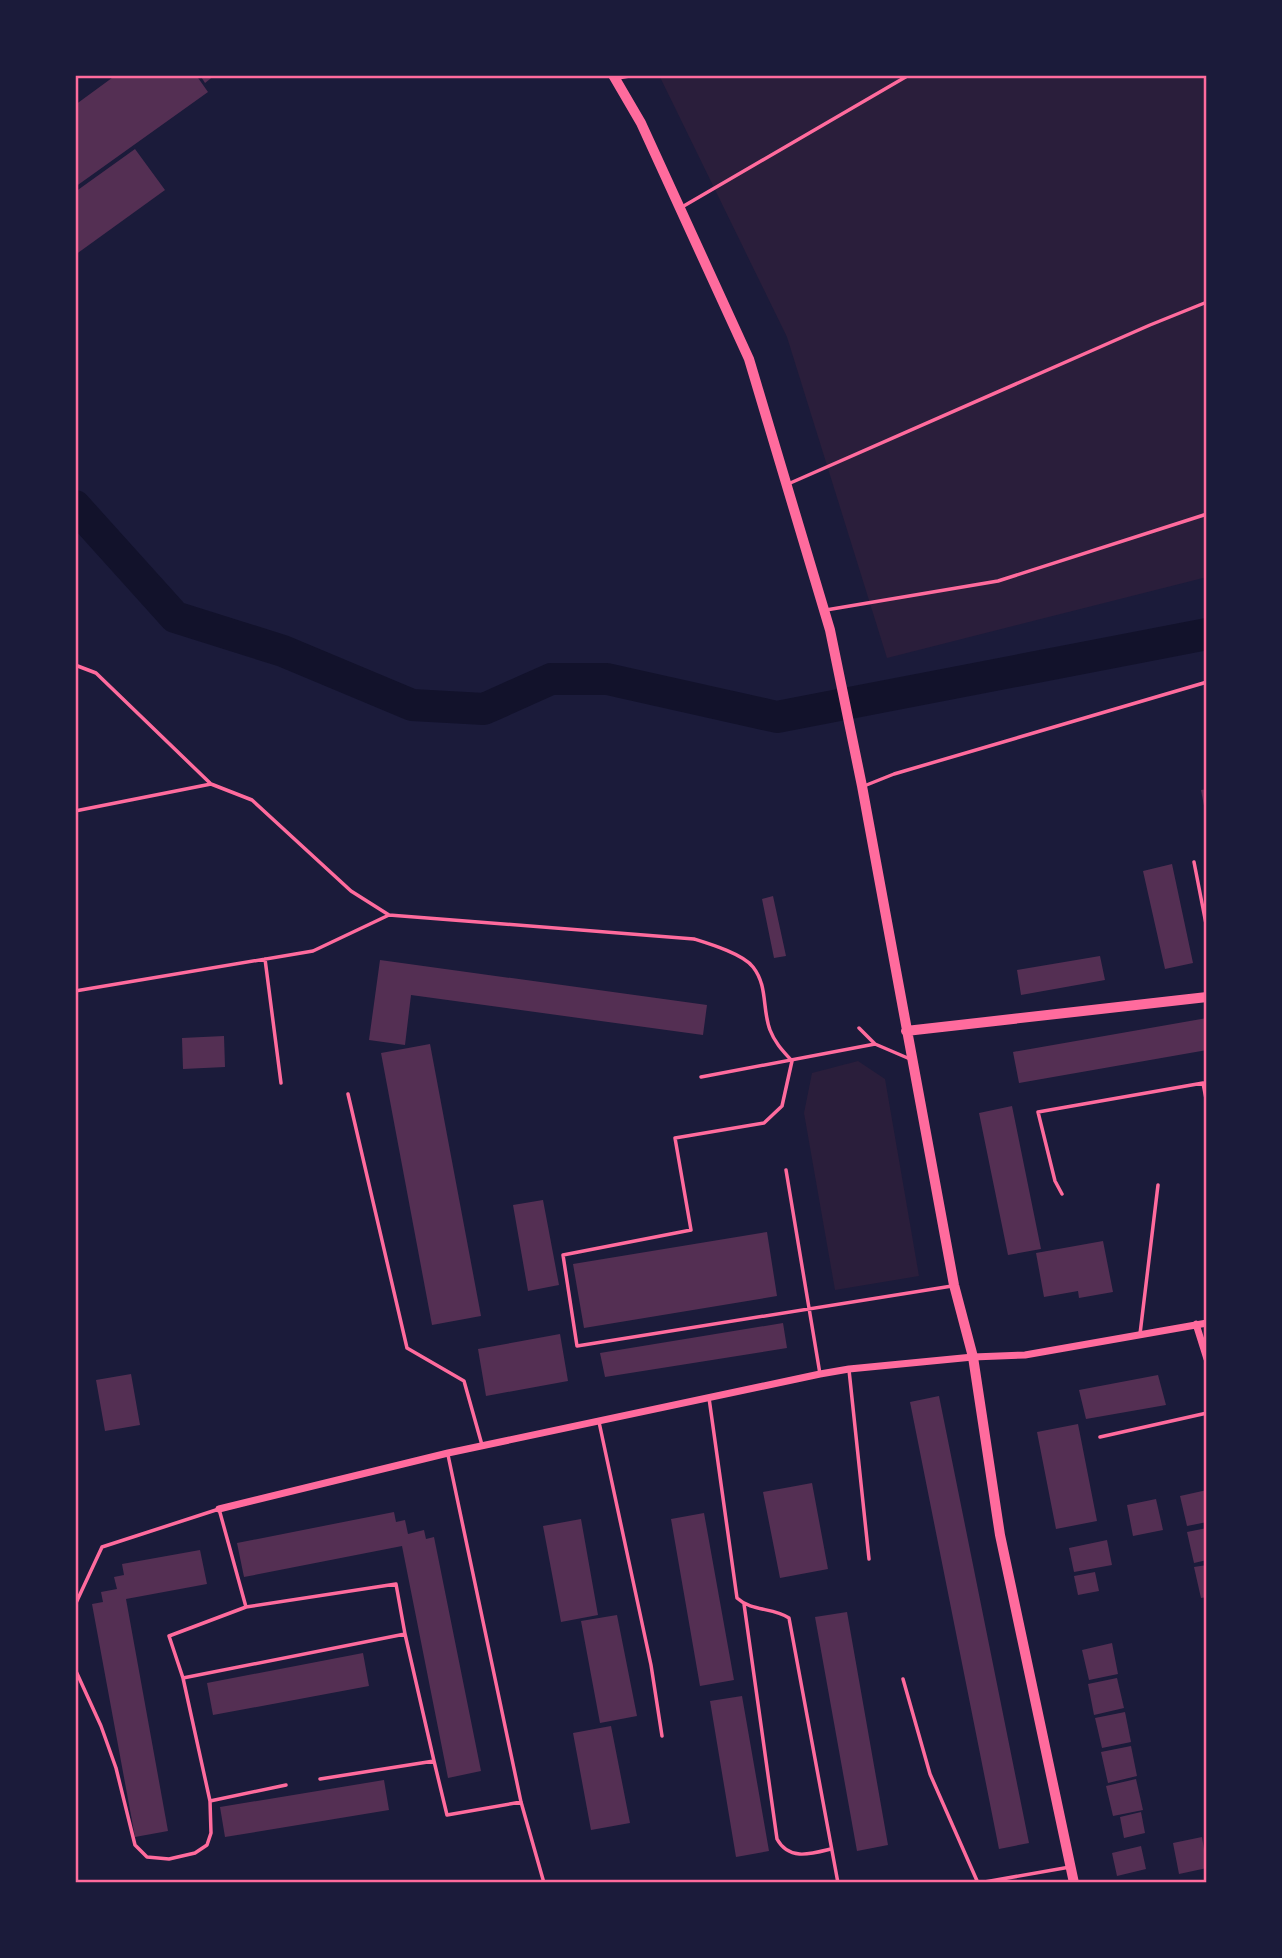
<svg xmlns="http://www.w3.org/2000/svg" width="1282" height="1958" viewBox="0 0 1282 1958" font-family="Ubuntu,sans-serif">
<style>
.green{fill:#2a1e3b}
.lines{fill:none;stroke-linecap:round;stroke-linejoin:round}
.river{stroke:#12122b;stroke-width:32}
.building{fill:#542f53}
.service{stroke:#ff6b9d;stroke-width:3.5}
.minor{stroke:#ff6b9d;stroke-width:7}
.tertiary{stroke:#ff6b9d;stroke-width:10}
.neatline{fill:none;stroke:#ff6b9d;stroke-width:2.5}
</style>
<rect width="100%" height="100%" fill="#1b1b3a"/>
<path class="green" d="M 659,75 L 1207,75 L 1207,577 L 887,658 L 787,337 Z
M 858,1061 L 885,1079 L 919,1276 L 835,1290 L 804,1113 L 812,1073 Z"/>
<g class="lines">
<path class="river" d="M 75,506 L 175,617 L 283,651 L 412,705 L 484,709 L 551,679 L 607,679 L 777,717 L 1207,634"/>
</g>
<path class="building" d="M 116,75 L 196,75 L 208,92 L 75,187 L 75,105 Z
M 200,75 L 215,75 L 205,83 Z
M 135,149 L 165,190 L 75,255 L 75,192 Z
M 1207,789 L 1207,811 L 1205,811 L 1201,790 Z
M 1172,864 L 1193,963 L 1165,969 L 1143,871 Z
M 773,896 L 786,956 L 774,958 L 762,899 Z
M 1100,956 L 1105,980 L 1021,995 L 1017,970 Z
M 380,960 L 707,1005 L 703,1035 L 411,995 L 405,1045 L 369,1040 Z
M 1207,1018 L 1207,1050 L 1019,1083 L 1013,1052 Z
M 224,1036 L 225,1067 L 183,1069 L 182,1038 Z
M 430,1044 L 481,1316 L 432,1325 L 381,1053 Z
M 1012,1106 L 1041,1249 L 1008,1255 L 979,1113 Z
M 543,1200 L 559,1285 L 528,1291 L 513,1205 Z
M 767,1232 L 777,1296 L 584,1328 L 573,1264 Z
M 1103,1241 L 1113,1292 L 1079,1298 L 1078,1291 L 1044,1297 L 1036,1253 Z
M 783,1323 L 787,1348 L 605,1377 L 600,1353 Z
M 560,1334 L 568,1381 L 486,1396 L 478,1349 Z
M 131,1374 L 140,1425 L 105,1431 L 96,1380 Z
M 1158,1375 L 1166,1405 L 1086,1419 L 1079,1390 Z
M 939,1396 L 1029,1843 L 999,1849 L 910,1402 Z
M 1078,1424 L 1097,1521 L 1056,1529 L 1037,1432 Z
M 812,1483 L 828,1569 L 780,1578 L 763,1492 Z
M 1207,1490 L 1207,1522 L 1187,1526 L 1180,1496 Z
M 1156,1499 L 1163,1530 L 1133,1536 L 1127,1505 Z
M 394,1512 L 396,1522 L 405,1520 L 408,1534 L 424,1530 L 426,1539 L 434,1537 L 481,1771 L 448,1778 L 402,1546 L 244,1577 L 237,1543 Z
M 704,1513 L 734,1680 L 700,1686 L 671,1519 Z
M 581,1519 L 598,1615 L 561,1622 L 543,1526 Z
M 1207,1528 L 1207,1560 L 1194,1563 L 1187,1532 Z
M 1107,1540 L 1112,1565 L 1074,1572 L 1069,1548 Z
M 200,1550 L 207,1584 L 126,1599 L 168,1831 L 135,1837 L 92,1604 L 103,1602 L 101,1592 L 117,1589 L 114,1577 L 124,1575 L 122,1564 Z
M 1207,1565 L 1207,1597 L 1201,1598 L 1194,1567 Z
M 1095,1572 L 1099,1591 L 1078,1595 L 1074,1576 Z
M 847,1612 L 888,1845 L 857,1851 L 815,1617 Z
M 617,1615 L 637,1716 L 600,1723 L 581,1621 Z
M 1112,1643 L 1118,1674 L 1089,1680 L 1082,1650 Z
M 363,1653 L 369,1686 L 213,1715 L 207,1683 Z
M 1117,1678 L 1124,1708 L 1094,1715 L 1088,1684 Z
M 742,1696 L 769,1851 L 736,1857 L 710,1701 Z
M 1125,1712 L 1131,1742 L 1102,1748 L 1095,1718 Z
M 611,1726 L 630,1823 L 591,1830 L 573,1733 Z
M 1131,1746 L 1137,1776 L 1108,1783 L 1101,1752 Z
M 1136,1779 L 1143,1810 L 1113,1816 L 1106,1786 Z
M 384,1780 L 389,1810 L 225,1837 L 220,1807 Z
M 1141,1812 L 1145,1833 L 1124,1838 L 1120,1817 Z
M 1202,1837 L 1207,1868 L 1179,1874 L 1173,1843 Z
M 1141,1846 L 1146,1869 L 1117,1876 L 1112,1853 Z"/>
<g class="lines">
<path class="service" d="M 618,78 L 635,75
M 682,207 L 909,75
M 788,484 L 1150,325 L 1207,302
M 826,610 L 998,581 L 1207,514
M 75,665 L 96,673 L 211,784 L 252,800 L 351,891 L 389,915
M 864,786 L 894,774 L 1207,682
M 75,811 L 211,784
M 1194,862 L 1207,929
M 265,959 L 281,1083
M 75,991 L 313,951 L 389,915 L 694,939 C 710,944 743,954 753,967 C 768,986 762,1009 770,1030 C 775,1043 783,1051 792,1061 L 782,1106 L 764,1123 L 675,1138 L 691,1230 L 563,1255 L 577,1346 L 952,1286
M 859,1028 L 875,1044 L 910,1059
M 701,1077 L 875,1044
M 348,1094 L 407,1348 L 464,1381 L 482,1445
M 786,1170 L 820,1374
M 1062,1194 L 1055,1181 L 1038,1112 L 1203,1083 L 1207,1104
M 1140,1334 L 1158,1185
M 849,1370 L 869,1559
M 709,1398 L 737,1598 C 752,1612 773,1607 789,1618 L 838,1883
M 599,1422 L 651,1665 L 662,1736
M 1100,1437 L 1207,1413
M 448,1455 L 521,1802 L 544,1883
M 744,1604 L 777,1839 C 789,1861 811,1854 831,1849
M 75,1605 L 102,1547 L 219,1509 L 246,1607 L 396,1584 L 405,1634 L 183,1678 L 169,1636 L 246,1607
M 75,1669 L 101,1726 L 116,1768 L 135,1845 L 147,1857 L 169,1859 L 195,1853 L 207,1845 L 211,1833 L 210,1801
M 183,1678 L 210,1801 L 286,1785
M 903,1679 L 930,1774 L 978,1883
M 434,1761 L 447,1815 L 521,1802
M 320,1779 L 434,1761 L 405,1634
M 979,1883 L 1070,1867"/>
<path class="minor" d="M 1196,1324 L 1207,1359
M 219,1509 L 448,1453 L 820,1374 L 849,1369 L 973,1357 L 1025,1355 L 1207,1323"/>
<path class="tertiary" d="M 613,75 L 641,123 L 749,359 L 830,630 L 862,786 L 954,1285 L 973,1357 L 1000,1535 L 1074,1883
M 906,1031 L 1207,997"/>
</g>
<rect width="1282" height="1958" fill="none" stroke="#1b1b3a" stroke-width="154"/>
<rect x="77" y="77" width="1128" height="1804" class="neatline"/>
</svg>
